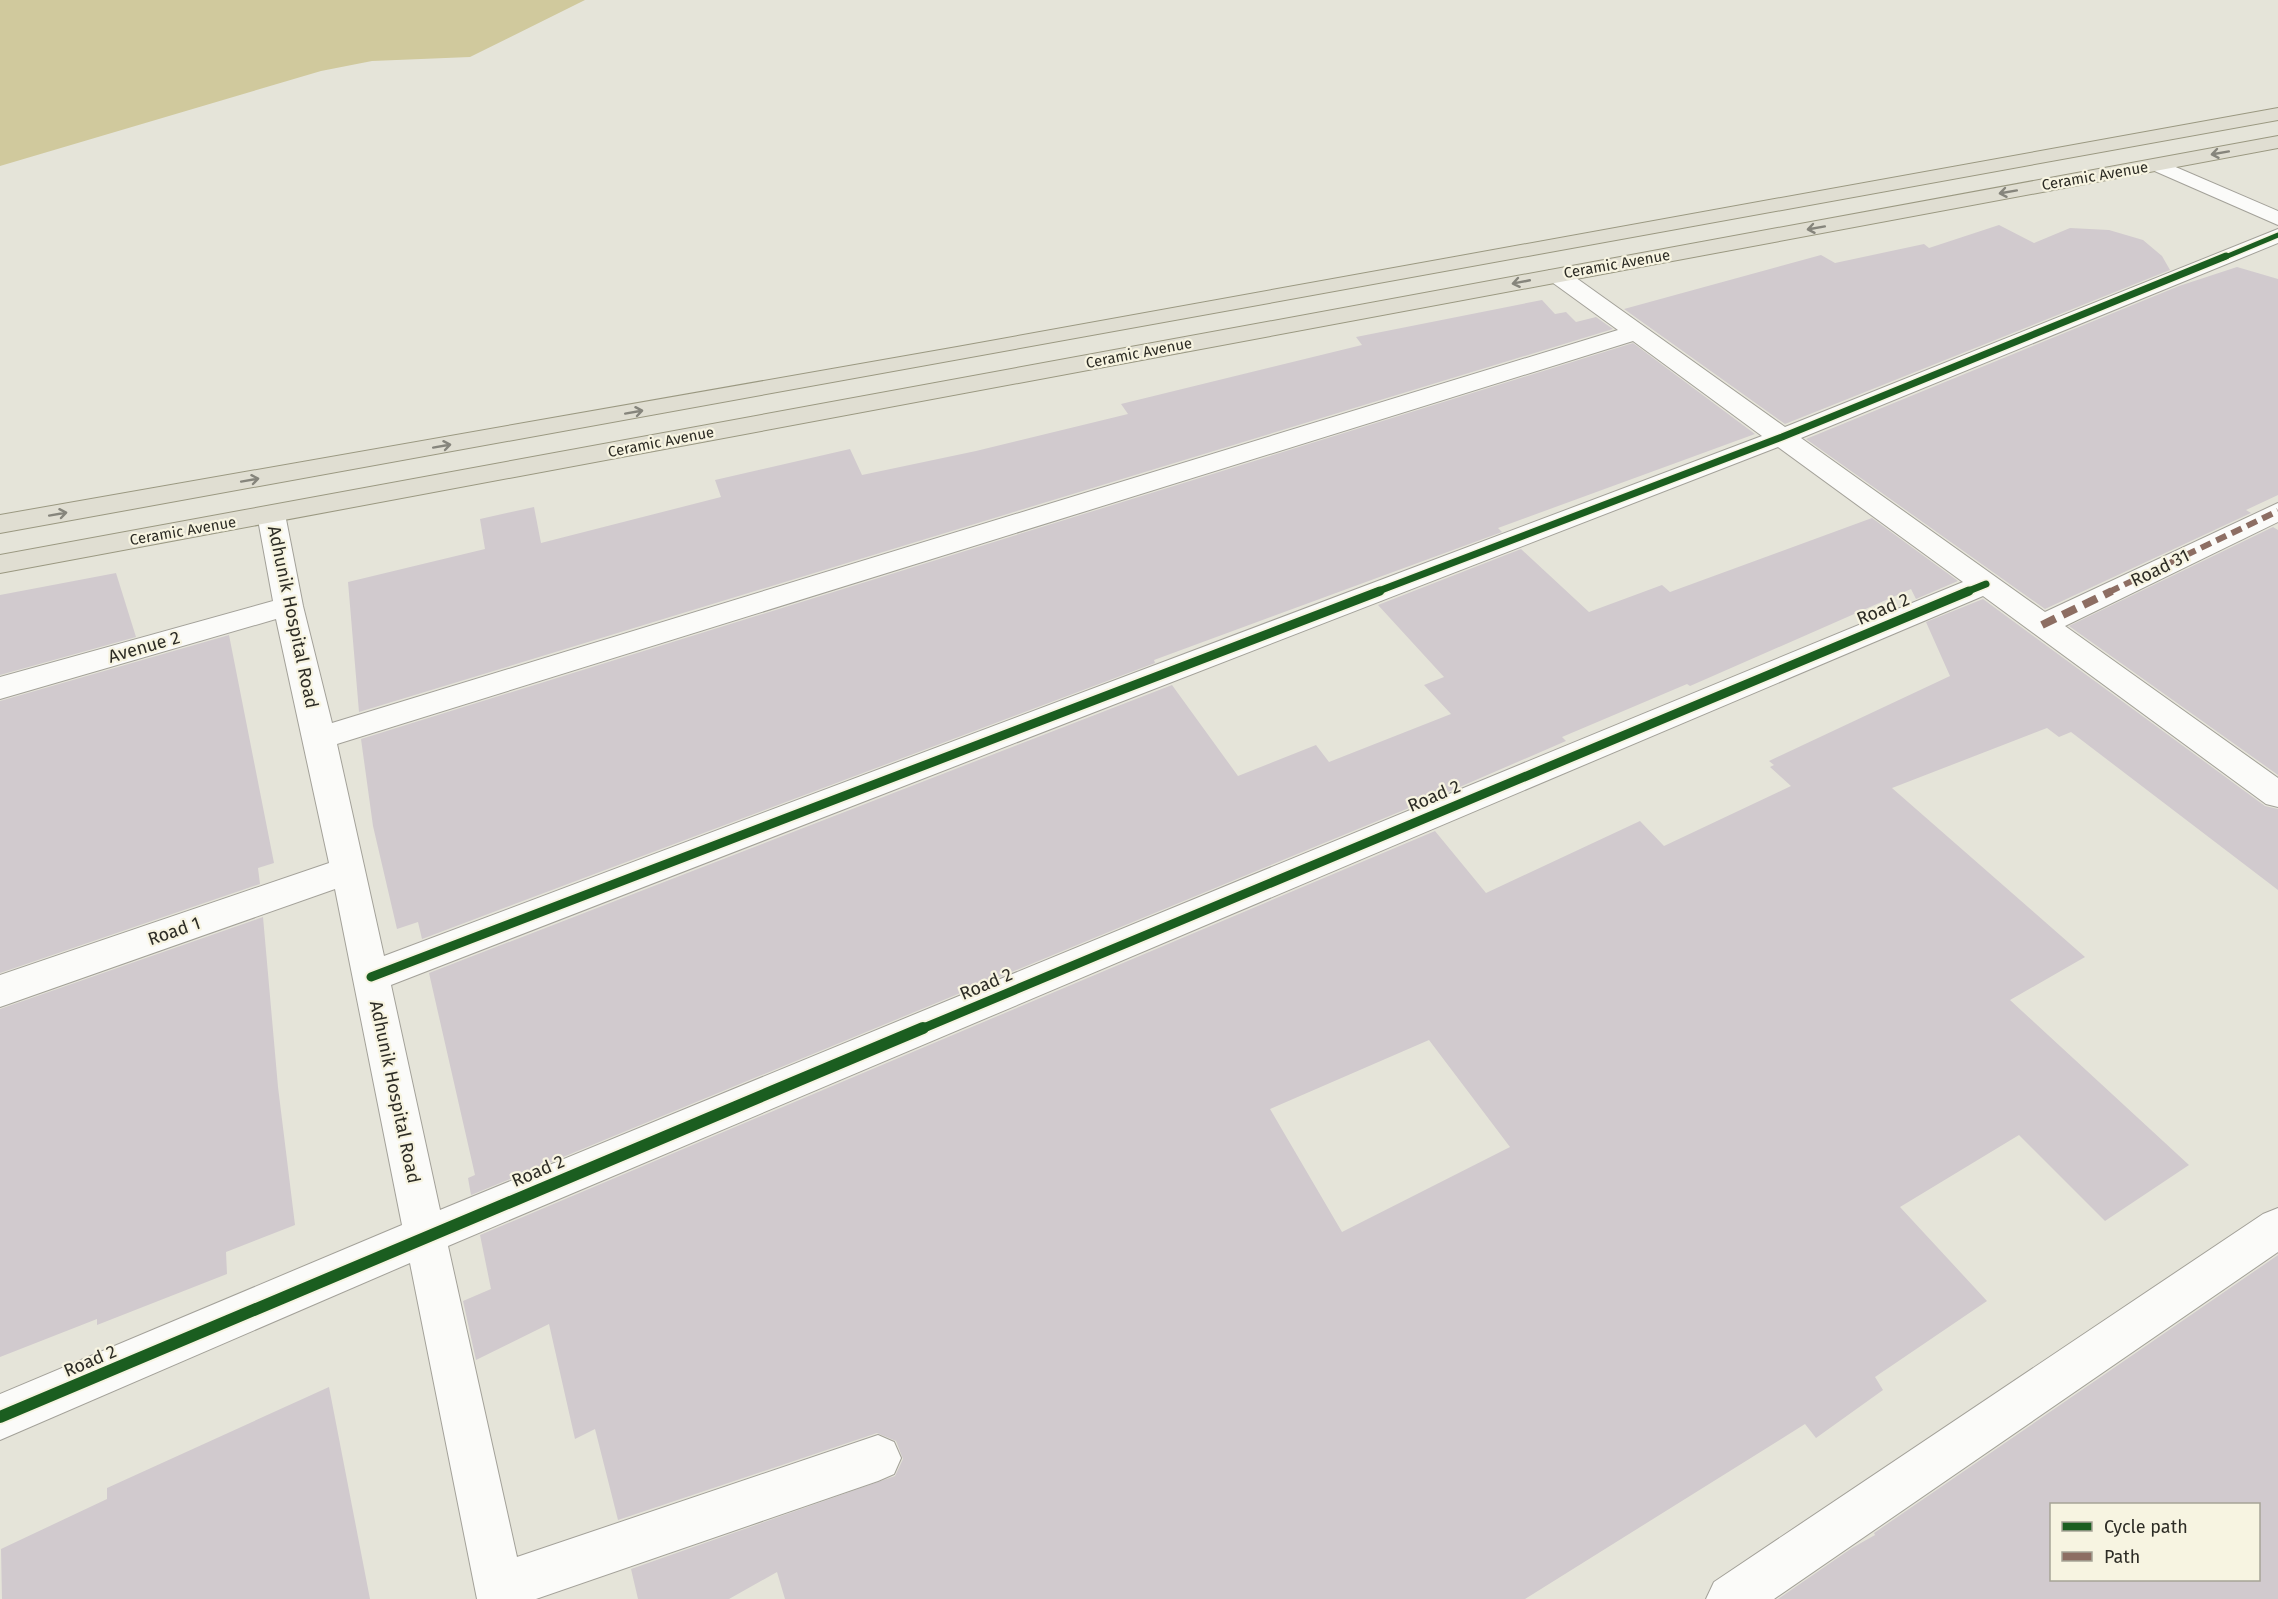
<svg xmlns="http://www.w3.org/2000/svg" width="2278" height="1599" viewBox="0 0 2278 1599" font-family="'Fira Sans',sans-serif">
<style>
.water{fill:#d0c99d}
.building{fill:#d1cace;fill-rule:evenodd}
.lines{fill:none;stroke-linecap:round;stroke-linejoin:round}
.minor-casing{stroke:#a3a199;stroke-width:2}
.major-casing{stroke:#9a9881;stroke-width:2}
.minor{fill:#fbfbf9;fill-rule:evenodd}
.major{fill:#e0ded2;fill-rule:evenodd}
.quiet-far1{stroke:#8d6e63;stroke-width:6;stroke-dasharray:11 6;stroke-linecap:butt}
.quiet{stroke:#8d6e63;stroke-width:8;stroke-dasharray:15 8;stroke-linecap:butt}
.cycleway-far3-casing{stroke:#f7f4e1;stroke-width:8}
.cycleway-far2-casing{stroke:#f7f4e1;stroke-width:10}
.cycleway-far1-casing{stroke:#f7f4e1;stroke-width:13}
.cycleway-casing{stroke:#f7f4e1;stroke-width:16}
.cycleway-far3{stroke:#1b5e20;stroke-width:5}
.cycleway-far2{stroke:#1b5e20;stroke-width:7}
.cycleway-far1{stroke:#1b5e20;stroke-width:9}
.cycleway{stroke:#1b5e20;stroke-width:12}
.oneway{stroke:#86857c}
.labels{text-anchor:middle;stroke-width:4.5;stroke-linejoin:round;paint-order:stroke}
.far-street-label{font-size:15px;fill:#2d2c25;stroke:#f7f4e1}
.street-label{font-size:18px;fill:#2d2c25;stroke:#f7f4e1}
</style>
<rect width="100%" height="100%" fill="#e5e4d9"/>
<path class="water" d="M 0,0 L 585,0 L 470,57 L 372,61 L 321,71 L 0,166 Z"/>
<path class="building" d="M 1999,225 L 2034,243 L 2070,228 L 2109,230 L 2143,240 L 2162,256 L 2170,270 L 1785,424 L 1624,309 L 1821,255 L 1835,263 L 1924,244 L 1929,248 Z
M 2237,267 L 2278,279 L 2278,495 L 2246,510 L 2251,513 L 2045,609 L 1806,439 L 2179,286 Z
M 1542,300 L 1555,314 L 1566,312 L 1576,322 L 1596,317 L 1613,329 L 359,712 L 348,582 L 485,549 L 480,519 L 534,507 L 541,543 L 721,497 L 715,480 L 850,449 L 862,475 L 976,451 L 1128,414 L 1121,404 L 1362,345 L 1356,337 Z
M 1633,343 L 1755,434 L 1498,528 L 1502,532 L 1154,660 L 1155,663 L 422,939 L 418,922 L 397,929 L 373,826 L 361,739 Z
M 1872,518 L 1958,581 L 1916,599 L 1911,589 L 1690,686 L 1687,684 L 1562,737 L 1566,741 L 1455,789 L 471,1195 L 468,1178 L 475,1175 L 429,973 L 1172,685 L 1238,776 L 1316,745 L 1329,762 L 1451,714 L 1424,685 L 1444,677 L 1378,605 L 1521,549 L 1589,612 L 1662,585 L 1670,592 Z
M 2273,527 L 2278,530 L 2278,775 L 2069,626 Z
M 116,573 L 136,637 L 0,675 L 0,595 Z
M 1983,599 L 2265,806 L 2278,809 L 2278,890 L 2071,732 L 2059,737 L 2047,728 L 1892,788 L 2085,957 L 2010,1000 L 2189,1165 L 2105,1221 L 2019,1135 L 1900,1207 L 1987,1301 L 1875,1377 L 1883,1390 L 1816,1438 L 1805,1424 L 1525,1599 L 785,1599 L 777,1572 L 729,1599 L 638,1599 L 631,1569 L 895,1476 L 903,1459 L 896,1441 L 877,1433 L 618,1520 L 595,1429 L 575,1439 L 549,1324 L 476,1360 L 463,1301 L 491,1289 L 480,1235 L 1435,831 L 1486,893 L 1640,821 L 1664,846 L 1791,786 L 1770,767 L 1774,765 L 1769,761 L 1950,676 L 1926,622 ZM 1429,1040 L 1510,1147 L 1342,1232 L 1270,1109 Z
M 229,635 L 274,863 L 258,868 L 260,884 L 0,973 L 0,701 Z
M 263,917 L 278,1087 L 295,1225 L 226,1252 L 227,1274 L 97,1325 L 97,1319 L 0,1357 L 0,1009 Z
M 2278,1255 L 2278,1599 L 1778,1599 L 1852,1548 L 1875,1535 L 1874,1533 ZM 2052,1504 L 2259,1504 L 2259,1580 L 2052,1580 Z
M 329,1387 L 370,1599 L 2,1599 L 1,1549 L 107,1499 L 107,1488 Z"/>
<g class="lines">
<defs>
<path id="minor" d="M 2157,159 L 2278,211 L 2278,225 L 2150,169 L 2147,165 L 2150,161 Z
M 2278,229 L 2278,243 L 1801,438 L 2045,612 L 2278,503 L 2278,522 L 2065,626 L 2278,778 L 2278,807 L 2266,804 L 1983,596 L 448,1246 L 517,1557 L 878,1435 L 894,1442 L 901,1458 L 894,1474 L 878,1481 L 536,1599 L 477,1599 L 410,1263 L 0,1440 L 0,1394 L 402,1225 L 335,889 L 0,1007 L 0,975 L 329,863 L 276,619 L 0,699 L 0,677 L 273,601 L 257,514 L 261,508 L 271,506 L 281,508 L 285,514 L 303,606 L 332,723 L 1618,330 L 1549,280 L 1546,275 L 1549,270 L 1565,270 L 1785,427 ZM 1633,341 L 1762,436 L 384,956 L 337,744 ZM 1778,447 L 1963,582 L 440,1210 L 391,985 Z
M 2278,1208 L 2278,1252 L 1774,1599 L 1706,1599 L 1714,1582 L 2263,1214 Z"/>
<path id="major" d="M 2278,108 L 2278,120 L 0,533 L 0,515 L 957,347 Z
M 2278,136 L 2278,148 L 0,573 L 0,555 Z"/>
</defs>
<use href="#minor" class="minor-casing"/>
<use href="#major" class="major-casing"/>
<use href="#minor" class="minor"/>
<use href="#major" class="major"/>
<path class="quiet-far1" d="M 2109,592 L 2278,511"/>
<path class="quiet" d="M 2042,625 L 2112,591"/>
<defs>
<path id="cycleway-far3" d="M 2223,258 L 2278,235"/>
<path id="cycleway-far2" d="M 1376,592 L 1782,437 L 2226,256
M 1966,592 L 1986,584"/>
<path id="cycleway-far1" d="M 371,977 L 1380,591
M 919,1030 L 1969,591"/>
<path id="cycleway" d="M 0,1417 L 923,1028"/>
</defs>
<use href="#cycleway-far3" class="cycleway-far3-casing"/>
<use href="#cycleway-far2" class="cycleway-far2-casing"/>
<use href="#cycleway-far1" class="cycleway-far1-casing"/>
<use href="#cycleway" class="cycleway-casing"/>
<use href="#cycleway-far3" class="cycleway-far3"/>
<use href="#cycleway-far2" class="cycleway-far2"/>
<use href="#cycleway-far1" class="cycleway-far1"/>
<use href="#cycleway" class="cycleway"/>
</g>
<defs><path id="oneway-shaft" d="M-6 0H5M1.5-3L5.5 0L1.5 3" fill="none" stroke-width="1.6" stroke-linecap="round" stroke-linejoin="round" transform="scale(1.5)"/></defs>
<g class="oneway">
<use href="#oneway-shaft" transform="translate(2220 153) rotate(170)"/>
<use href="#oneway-shaft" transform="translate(2008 192) rotate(170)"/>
<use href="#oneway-shaft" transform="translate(1816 228) rotate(170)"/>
<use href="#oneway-shaft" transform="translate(1521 282) rotate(169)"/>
<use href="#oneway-shaft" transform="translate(634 412) rotate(-10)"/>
<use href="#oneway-shaft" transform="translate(442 446) rotate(-10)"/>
<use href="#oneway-shaft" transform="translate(250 480) rotate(-10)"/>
<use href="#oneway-shaft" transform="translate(58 514) rotate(-10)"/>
</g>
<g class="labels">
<g class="far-street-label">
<text transform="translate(2095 176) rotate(-10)" y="5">Ceramic Avenue</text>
<text transform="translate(1617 264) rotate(-10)" y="5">Ceramic Avenue</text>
<text transform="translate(1139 353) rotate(-11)" y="5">Ceramic Avenue</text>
<text transform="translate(661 442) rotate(-11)" y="5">Ceramic Avenue</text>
<text transform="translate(183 531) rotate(-10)" y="5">Ceramic Avenue</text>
</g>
<g class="street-label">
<text transform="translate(2160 568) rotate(-26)" y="6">Road 31</text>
<text transform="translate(1883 609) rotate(-23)" y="6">Road 2</text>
<text transform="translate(293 617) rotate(78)" y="6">Adhunik Hospital Road</text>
<text transform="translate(144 647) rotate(-16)" y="6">Avenue 2</text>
<text transform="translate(1434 796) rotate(-23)" y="6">Road 2</text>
<text transform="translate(174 931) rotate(-19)" y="6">Road 1</text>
<text transform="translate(986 984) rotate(-23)" y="6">Road 2</text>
<text transform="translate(395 1092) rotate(78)" y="6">Adhunik Hospital Road</text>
<text transform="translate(538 1171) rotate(-23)" y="6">Road 2</text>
<text transform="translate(90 1361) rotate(-23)" y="6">Road 2</text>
</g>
</g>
<rect x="2050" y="1503" width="210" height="78" fill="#f7f4e1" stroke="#a6a496" stroke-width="1.5"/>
<rect x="2062" y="1522" width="30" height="9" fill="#1b5e20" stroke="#a6a496" stroke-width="1.5"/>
<text x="2104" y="1533" font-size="18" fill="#2d2c25">Cycle path</text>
<rect x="2062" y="1552" width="30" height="9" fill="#8d6e63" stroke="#a6a496" stroke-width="1.5"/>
<text x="2104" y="1563" font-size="18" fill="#2d2c25">Path</text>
</svg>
